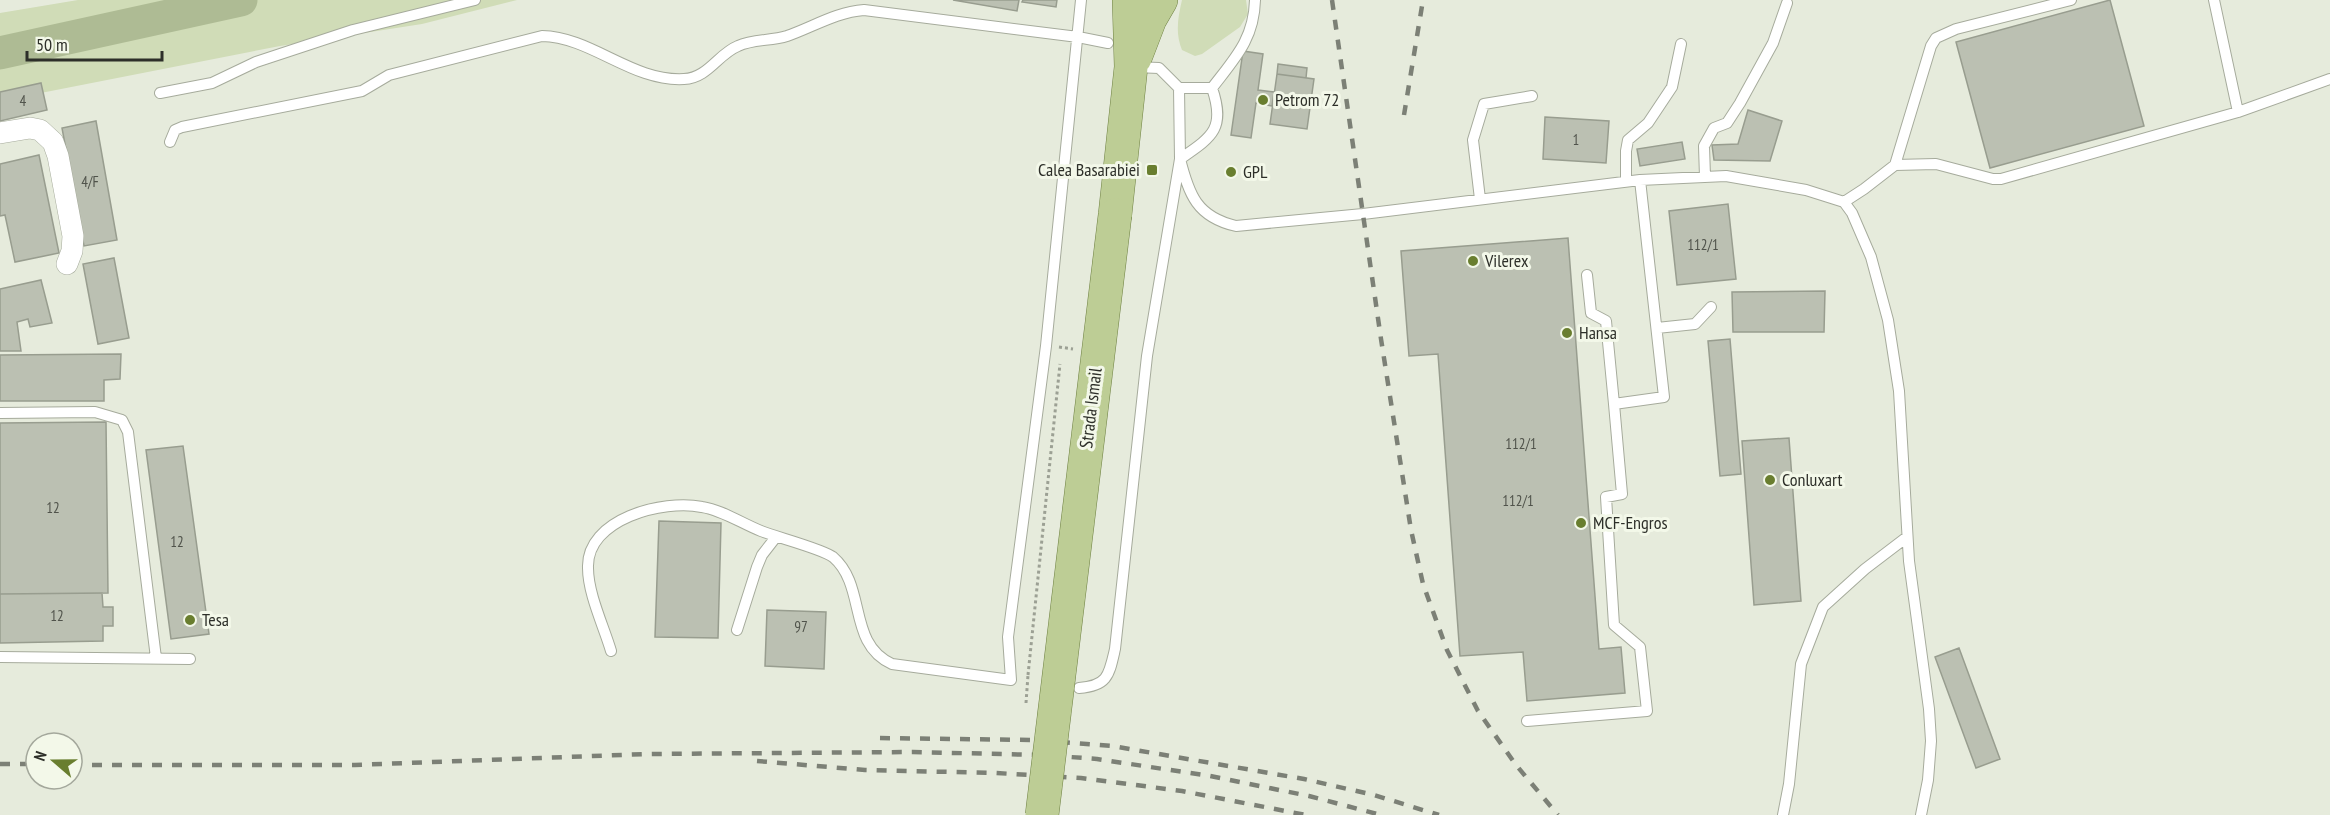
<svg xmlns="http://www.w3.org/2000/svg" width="2330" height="815" viewBox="0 0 2330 815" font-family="'PT Sans Narrow',sans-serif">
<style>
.green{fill:#d0dcb7}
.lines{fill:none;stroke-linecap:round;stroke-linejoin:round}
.river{stroke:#aebb94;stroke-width:33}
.building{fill:#bbc0b2;stroke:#989d8f;stroke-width:1.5}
.service-casing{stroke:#a6ab9c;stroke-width:12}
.minor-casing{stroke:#a6ab9c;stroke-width:22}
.primary-casing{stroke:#6e8042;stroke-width:34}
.path{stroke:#9ca094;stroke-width:3;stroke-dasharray:3 3;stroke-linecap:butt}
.service{stroke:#fff;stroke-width:10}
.minor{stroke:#fff;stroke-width:21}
.primary{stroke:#bdcd95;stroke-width:33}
.rail{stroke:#7c8076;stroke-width:4.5;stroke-dasharray:10 10;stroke-linecap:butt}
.primary-bridge-casing{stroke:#6e8042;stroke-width:34;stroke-linecap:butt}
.path-bridge{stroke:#9ca094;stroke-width:3;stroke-dasharray:3 3;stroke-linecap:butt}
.primary-bridge{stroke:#bdcd95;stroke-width:33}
.poi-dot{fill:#697e2f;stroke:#f3f8e9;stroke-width:2}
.labels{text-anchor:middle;stroke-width:6;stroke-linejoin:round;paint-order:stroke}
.number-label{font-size:15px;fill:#50534b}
.poi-label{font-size:18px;fill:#2d2f29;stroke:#f3f8e9;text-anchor:start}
.street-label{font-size:18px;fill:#2d2f29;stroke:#f3f8e9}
</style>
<rect width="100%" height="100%" fill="#e6ebdc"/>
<path class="green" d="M 78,0 L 517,0 L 422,24 L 280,46 L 0,101 L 0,13 Z
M 1182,0 L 1246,0 L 1248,14 L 1240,27 L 1202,54 L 1195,56 L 1182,50 C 1175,33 1178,17 1182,0 Z"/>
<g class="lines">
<path class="river" d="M 0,53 L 241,0"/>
</g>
<path class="building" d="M 953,0 L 1019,0 L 1017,11 Z
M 1023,0 L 1057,0 L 1056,7 L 1022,2 Z
M 2110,0 L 2144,126 L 1990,168 L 1956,42 Z
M 1243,51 L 1263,54 L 1258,90 L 1274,92 L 1272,106 L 1256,103 L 1251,138 L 1231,135 Z
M 1278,64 L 1307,68 L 1306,78 L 1277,74 Z
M 1277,74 L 1314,79 L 1307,129 L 1270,124 Z
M 41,83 L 47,110 L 0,121 L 0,92 Z
M 1748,110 L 1782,121 L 1770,161 L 1714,160 L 1712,145 L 1738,144 Z
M 1545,117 L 1609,121 L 1606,163 L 1543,159 Z
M 96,121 L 117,240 L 84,246 L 62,128 Z
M 1682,142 L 1685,159 L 1640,166 L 1637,149 Z
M 39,155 L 59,253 L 15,262 L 5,215 L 0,216 L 0,164 Z
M 1728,204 L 1736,279 L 1677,285 L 1669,211 Z
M 1568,238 L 1599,649 L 1621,647 L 1625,693 L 1527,701 L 1523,652 L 1460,656 L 1438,354 L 1409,356 L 1401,251 Z
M 114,258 L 129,338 L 98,344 L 83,264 Z
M 41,280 L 52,323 L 30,327 L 28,319 L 17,322 L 21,351 L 0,351 L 0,289 Z
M 1825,291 L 1824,332 L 1733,332 L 1732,292 Z
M 1730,339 L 1741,474 L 1720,476 L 1708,341 Z
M 121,354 L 120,379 L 104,380 L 104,401 L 0,401 L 0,355 Z
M 106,422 L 108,593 L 0,594 L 0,423 Z
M 1789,438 L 1801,601 L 1754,605 L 1742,441 Z
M 183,446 L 209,634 L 171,639 L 146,450 Z
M 659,521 L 721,523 L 718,638 L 655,637 Z
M 102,593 L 103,607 L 113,607 L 113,626 L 103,626 L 103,641 L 0,643 L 0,594 Z
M 767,610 L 826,612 L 824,669 L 765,666 Z
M 1959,648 L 2000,759 L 1976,768 L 1935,657 Z"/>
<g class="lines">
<defs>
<path id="service" d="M 2214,0 L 2238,112
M 1179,88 L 1212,88 C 1226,129 1212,137 1180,159 C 1189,195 1197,217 1236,226 L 1363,214 L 1640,180 L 1726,176 L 1806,190 L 1844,202 L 1852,213 L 1871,257 L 1888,320 L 1899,391 L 1909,561 L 1929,709 L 1931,741 L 1928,780 L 1921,815
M 1212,88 C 1235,58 1254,39 1255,0
M 160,93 L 212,83 L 256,62 L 353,30 L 475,0
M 170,142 L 175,130 L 182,127 L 362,91 L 389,75 L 542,36 C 592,37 632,82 684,79 C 708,78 718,54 738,46 C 753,39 771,41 787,36 C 813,27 836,12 864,10 L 1078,37 L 1108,43
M 1895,165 L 1931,46 L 1936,38 L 1956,29 L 2071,0
M 1705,177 L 1704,146 L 1714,128 L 1727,123 L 1740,103 L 1773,43 L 1787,3
M 1626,182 L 1626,151 L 1628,140 L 1648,123 L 1672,87 L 1681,44
M 1480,199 L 1473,140 L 1484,104 L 1532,96
M 1844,202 L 1864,189 L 1895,165 L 1936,164 L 1993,179 L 2001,179 L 2238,112 L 2330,79
M 1587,275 L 1591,313 L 1606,321 L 1614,404
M 1657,328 L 1695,324 L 1711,307
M 0,413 L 95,412 L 122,420 L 128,432 L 156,658
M 737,630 L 757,567 L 762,555 L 776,537
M 611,651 C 604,627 588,594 588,568 C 586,519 663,499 702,507 C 722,510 741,523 761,531 C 776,537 823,549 833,557 C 867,586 847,644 892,664 L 1011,680 L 1008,637 L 1046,346 L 1081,0
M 0,657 L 190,659
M 1079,688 C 1108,686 1109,675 1115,649 L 1147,356 L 1180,159 L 1179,88 L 1159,68 L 1135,67
M 1527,721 L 1647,711 L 1640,647 L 1614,625 L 1606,497 L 1622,494 L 1614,404 L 1664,397 L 1640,180
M 1783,815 L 1789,784 L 1801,664 L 1823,607 L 1865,569 L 1907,537"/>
<path id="minor" d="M 0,133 L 30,128 L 40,130 L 53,142 L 58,156 L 73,236 L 72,251 L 67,264"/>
<path id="primary" d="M 1135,58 L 1150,19 L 1161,0
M 1115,215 L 1131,67 L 1129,0"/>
</defs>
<use href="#service" class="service-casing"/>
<use href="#minor" class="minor-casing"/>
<use href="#primary" class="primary-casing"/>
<path class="path" d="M 1059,347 L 1073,349
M 1028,675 L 1060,364"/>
<use href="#service" class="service"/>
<use href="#minor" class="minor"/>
<use href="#primary" class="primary"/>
<path class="rail" d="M 1332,0 L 1381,339 L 1411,530 L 1423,584 L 1447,650 L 1478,711 L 1516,765 L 1558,815
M 1404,115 L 1423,0
M 880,738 L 1033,740 L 1112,746 L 1304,779 L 1374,795 L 1439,815
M 757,761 L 865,770 L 996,773 L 1081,778 L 1182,791 L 1306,815
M 0,764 L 36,764
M 72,765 L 355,765 L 647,754 L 913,752 L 1043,755 L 1097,759 L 1210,776 L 1309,796 L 1381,815"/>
<defs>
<path id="primary-bridge" d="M 1042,815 L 1115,215"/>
</defs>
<use href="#primary-bridge" class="primary-bridge-casing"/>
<path class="path-bridge" d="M 1026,703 L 1028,675"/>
<use href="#primary-bridge" class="primary-bridge"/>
</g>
<g class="poi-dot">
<circle cx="1263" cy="100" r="6"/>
<rect x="1146" y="164" width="12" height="12" rx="3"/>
<circle cx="1231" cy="172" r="6"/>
<circle cx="1473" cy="261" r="6"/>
<circle cx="1567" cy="333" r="6"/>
<circle cx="1770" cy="480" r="6"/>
<circle cx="1581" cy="523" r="6"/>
<circle cx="190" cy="620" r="6"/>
</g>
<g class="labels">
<g class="number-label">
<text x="23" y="106">4</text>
<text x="1576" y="145">1</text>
<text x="90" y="187">4/F</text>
<text x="1703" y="250">112/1</text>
<text x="1521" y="449">112/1</text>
<text x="1518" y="506">112/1</text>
<text x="53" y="513">12</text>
<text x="177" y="547">12</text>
<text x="57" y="621">12</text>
<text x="801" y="632">97</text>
</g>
<g class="poi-label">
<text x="1275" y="106">Petrom 72</text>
<text x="1140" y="176" text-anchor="end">Calea Basarabiei</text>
<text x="1243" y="178">GPL</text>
<text x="1485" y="267">Vilerex</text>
<text x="1579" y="339">Hansa</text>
<text x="1782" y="486">Conluxart</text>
<text x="1593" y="529">MCF-Engros</text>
<text x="202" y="626">Tesa</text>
</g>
<g class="street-label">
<text transform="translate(1091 408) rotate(-83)" y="6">Strada Ismail</text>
</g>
</g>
<g transform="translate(54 761) rotate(290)"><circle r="28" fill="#f3f8e9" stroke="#a4a89c" stroke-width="1.5"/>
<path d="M0-4.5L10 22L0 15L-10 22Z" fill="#697e2f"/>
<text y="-9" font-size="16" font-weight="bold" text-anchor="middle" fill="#2d2f29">N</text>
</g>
<path d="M27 51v9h135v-9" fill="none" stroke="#2d2f29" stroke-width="3"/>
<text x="36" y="51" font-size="18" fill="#2d2f29" stroke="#f3f8e9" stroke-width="4.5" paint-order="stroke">50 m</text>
</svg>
